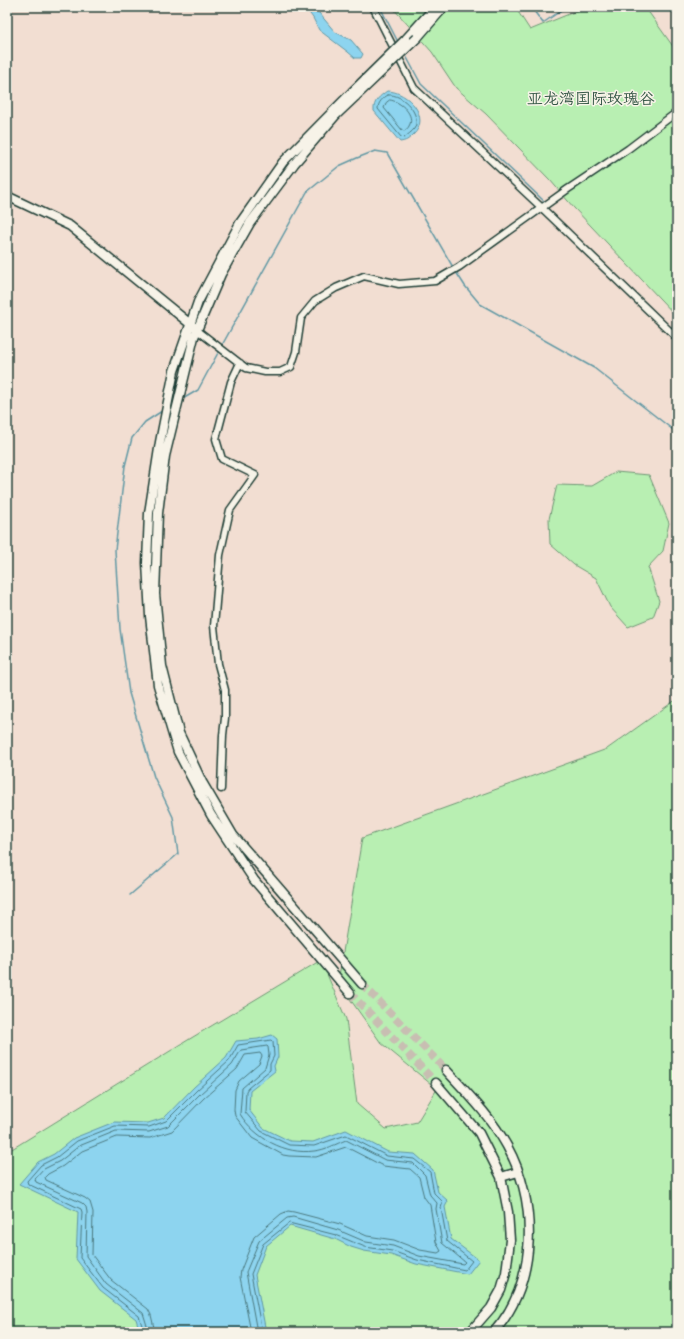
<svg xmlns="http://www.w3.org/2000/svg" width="684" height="1339" viewBox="0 0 684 1339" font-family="Mynerve,'LXGW WenKai TC',sans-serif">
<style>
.green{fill:#b8efb2;stroke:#6c9673}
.water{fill:#8dd4ef;stroke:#6198a4}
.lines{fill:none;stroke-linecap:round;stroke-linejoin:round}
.shore{stroke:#4b797f;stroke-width:1}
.stream{stroke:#6198a4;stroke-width:1.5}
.secondary-tunnel{stroke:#c8beb2;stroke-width:8;stroke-dasharray:8 4;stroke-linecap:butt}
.street-casing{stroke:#1f3d34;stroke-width:9}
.secondary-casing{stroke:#1f3d34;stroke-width:11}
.street{stroke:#f7f3e8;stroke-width:6}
.secondary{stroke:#f7f3e8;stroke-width:8}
.secondary-bridge-casing{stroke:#1f3d34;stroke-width:11;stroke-linecap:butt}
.secondary-bridge{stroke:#f7f3e8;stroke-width:8}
.labels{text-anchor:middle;stroke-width:3;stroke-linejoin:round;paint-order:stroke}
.park-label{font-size:16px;fill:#365847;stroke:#f7f3e8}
</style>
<rect width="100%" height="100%" fill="#f2ded2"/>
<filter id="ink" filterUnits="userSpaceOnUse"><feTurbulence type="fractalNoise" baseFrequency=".025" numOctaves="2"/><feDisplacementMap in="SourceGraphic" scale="8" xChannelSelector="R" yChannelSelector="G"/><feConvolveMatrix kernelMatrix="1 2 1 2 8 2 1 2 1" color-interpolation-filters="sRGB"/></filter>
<g filter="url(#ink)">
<path class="green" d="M 392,7 L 515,7 L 530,30 L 586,7 L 645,7 L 677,52 L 677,317 L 574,208 L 550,180 L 486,114 L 456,88 L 432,52 Z
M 616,472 L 649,475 L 669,523 L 663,551 L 648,567 L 659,601 L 653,617 L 628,627 L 610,607 L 596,578 L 574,565 L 550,544 L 549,519 L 557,485 L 592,486 Z
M 677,699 L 677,1332 L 7,1332 L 7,1152 L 188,1040 L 321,960 L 346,1019 L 357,1104 L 386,1129 L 417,1122 L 437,1089 L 381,1043 L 338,982 L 362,838 L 607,749 Z"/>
<path class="water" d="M 305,7 L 314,7 L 335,32 L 351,40 L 363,54 L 361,58 L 355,58 L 348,52 L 319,30 L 313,18 Z
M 387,91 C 408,91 432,118 413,135 C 408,140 406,141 400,142 L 374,111 C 373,101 380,96 387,91 Z
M 272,1035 L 277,1039 L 278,1057 L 274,1066 L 275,1071 L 250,1091 L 249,1110 L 263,1128 L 290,1141 L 313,1142 L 346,1130 L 388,1152 L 415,1154 L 433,1170 L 438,1192 L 448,1201 L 445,1207 L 451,1239 L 479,1260 L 468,1274 L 416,1264 L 391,1255 L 364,1251 L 351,1247 L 335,1239 L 290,1226 L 266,1246 L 255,1275 L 266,1332 L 140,1332 L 136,1319 L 100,1291 L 76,1259 L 78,1212 L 19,1184 L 38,1162 L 54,1154 L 74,1138 L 114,1122 L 148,1123 L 164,1118 L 194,1087 L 226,1058 L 236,1041 L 258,1039 Z"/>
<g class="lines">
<path class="shore" d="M 388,95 C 403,93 423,116 414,129 C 412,132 407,135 404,138 L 401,137 L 378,109 C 378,102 383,98 388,95 Z
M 390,100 C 400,101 416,115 409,126 C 409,127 405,131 404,131 L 402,130 L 384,108 L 386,103 Z
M 144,1332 L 139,1316 L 103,1288 L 80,1258 L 82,1212 L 81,1209 L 28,1184 L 27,1181 L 41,1165 L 57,1157 L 77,1141 L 115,1126 L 149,1127 L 166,1121 L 197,1090 L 229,1061 L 238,1045 L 271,1040 L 273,1042 L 274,1056 L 270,1064 L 270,1070 L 248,1088 L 246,1091 L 245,1112 L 261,1131 L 289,1145 L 314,1146 L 346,1135 L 387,1156 L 414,1159 L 430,1172 L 434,1193 L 443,1202 L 441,1208 L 447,1241 L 472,1261 L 465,1270 L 417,1260 L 392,1251 L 365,1247 L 336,1235 L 289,1223 L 263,1244 L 251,1274 L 262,1332
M 149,1332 L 143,1313 L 106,1284 L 86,1256 L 87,1212 L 86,1207 L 82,1203 L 36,1182 L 35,1179 L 44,1169 L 60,1161 L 79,1146 L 116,1131 L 149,1132 L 168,1126 L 200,1094 L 232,1065 L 241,1050 L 267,1046 L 268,1047 L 269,1055 L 265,1068 L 242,1088 L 240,1114 C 255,1138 285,1155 314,1151 C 325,1150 336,1144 346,1140 L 385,1160 L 413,1163 L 425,1175 L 430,1195 L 437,1203 L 436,1209 L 442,1243 L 465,1262 L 463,1264 L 419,1256 L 393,1246 L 366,1242 L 338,1230 L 293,1217 L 287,1218 L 259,1241 L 246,1272 L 257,1332
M 155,1332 L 151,1315 L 148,1309 L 111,1280 L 92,1255 L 93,1212 L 90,1202 L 85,1198 L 46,1180 L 45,1177 L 48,1174 L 63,1166 L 82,1151 L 117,1137 L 150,1138 L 172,1131 L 204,1098 L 237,1069 L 245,1055 L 260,1053 L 262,1056 L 259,1064 L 239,1081 L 235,1090 L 234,1110 L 235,1116 L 252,1138 L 283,1155 L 289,1156 L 316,1157 L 346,1147 L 383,1166 L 410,1169 L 419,1177 L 424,1197 L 430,1205 L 436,1242 L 441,1251 L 438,1253 L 420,1250 L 394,1240 L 367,1236 L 340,1224 L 294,1212 L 288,1211 L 281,1214 L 254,1237 L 241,1270 L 240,1277 L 251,1332"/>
<path class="stream" d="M 380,7 L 398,42
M 531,7 L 543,23 L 566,7
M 405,54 L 421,84 L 546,203
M 456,272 L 465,286 L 480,304 L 594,368 L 677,433
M 221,347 L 307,192 L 339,166 L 357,158 L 375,151 L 387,153 L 454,269
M 181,400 L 198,390 L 219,351
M 130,895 L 178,854 L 173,817 L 154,777 L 129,693 L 120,629 L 115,550 L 125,466 L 132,438 L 145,422 L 162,411"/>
<path class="secondary-tunnel" d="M 362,984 L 446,1070
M 350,993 L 436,1083"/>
<defs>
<path id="street" d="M 373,7 L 414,88 L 542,208 L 677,338
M 197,330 L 246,368 L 265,372 L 280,372 L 291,367 L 296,352 L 301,318 L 315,301 L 336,288 L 364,276 L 399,284 L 435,281 L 459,267 L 568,189 L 628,149 L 677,112
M 221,789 L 223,735 L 225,718 L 225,690 L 218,664 L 214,626 L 220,555 L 230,510 L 255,475 L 222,459 L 216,439 L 231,382 L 240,363"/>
<path id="secondary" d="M 417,38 L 444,7
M 406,39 L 435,7
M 356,96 L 336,115 L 294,164 L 250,223 L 221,274 L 194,337 L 165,456 L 158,513 L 155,594 L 162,666 L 179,733 L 202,782 L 233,835 L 362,984
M 7,196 L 70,226 L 194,327
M 350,993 L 254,880 L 211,815 L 178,752 L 158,685 L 150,616 L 147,563 L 149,513 L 160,442 L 174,371 L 198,302 L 240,223 L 283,162 L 352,92
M 446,1070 C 468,1094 491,1117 507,1146 C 538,1202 538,1282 494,1332
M 436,1083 L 479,1133 L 501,1177 L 508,1212 L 510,1240 L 506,1273 L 501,1290 L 491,1308 L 470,1332
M 501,1177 L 518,1172"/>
</defs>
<use href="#street" class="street-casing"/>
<use href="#secondary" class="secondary-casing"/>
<use href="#street" class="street"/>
<use href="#secondary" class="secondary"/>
<defs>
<path id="secondary-bridge" d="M 352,92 L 406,39
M 356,96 L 417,38"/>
</defs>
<use href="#secondary-bridge" class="secondary-bridge-casing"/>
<use href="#secondary-bridge" class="secondary-bridge"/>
</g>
</g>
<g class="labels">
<g class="park-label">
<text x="591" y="104">亚龙湾国际玫瑰谷</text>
</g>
</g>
<rect width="684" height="1339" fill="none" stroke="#f7f3e8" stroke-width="24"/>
<rect x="12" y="12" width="660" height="1315" fill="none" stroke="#1f3d34" stroke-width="1.5" filter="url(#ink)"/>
</svg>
